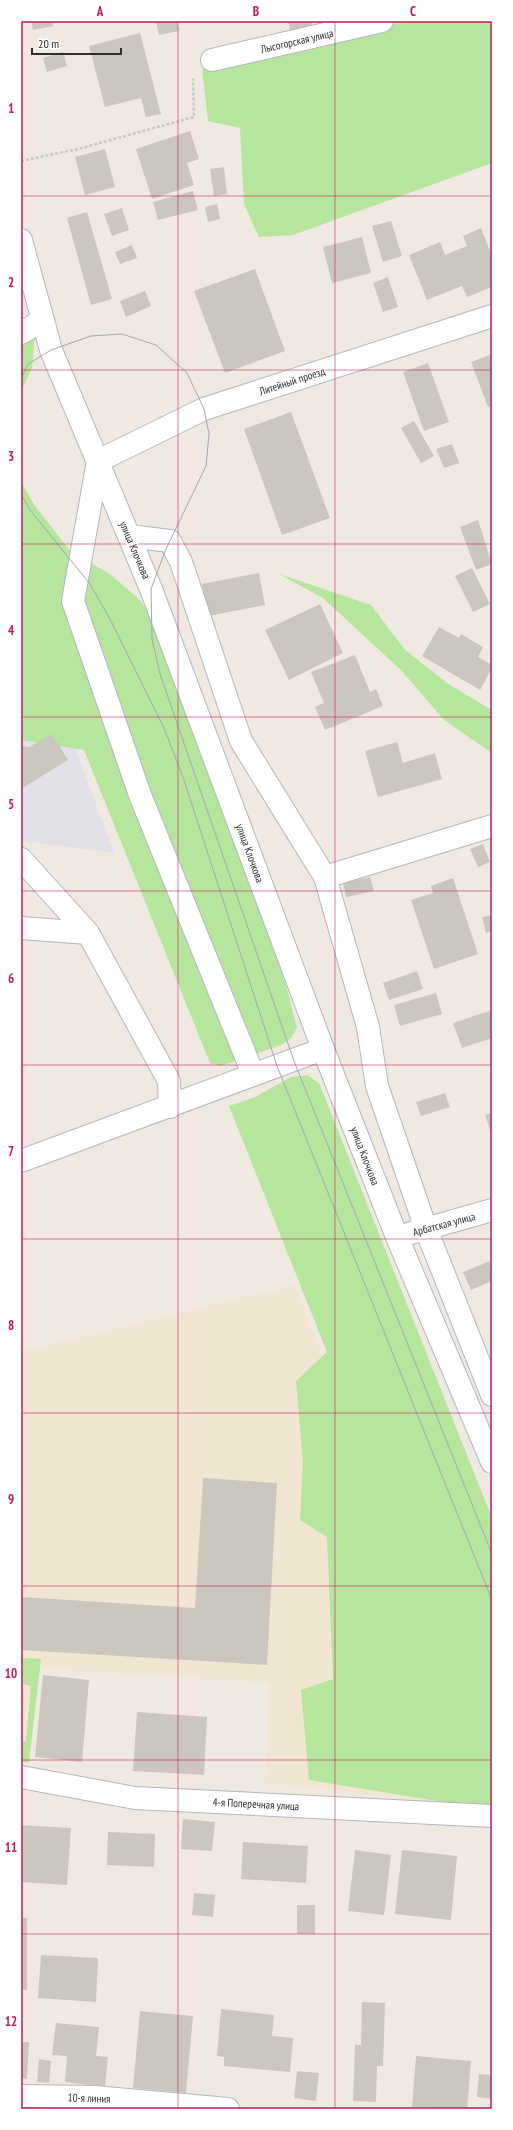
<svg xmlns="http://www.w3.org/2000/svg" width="513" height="2130" viewBox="0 0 513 2130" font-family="'PT Sans Narrow',sans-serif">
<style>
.industrial{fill:#e3e1e8}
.education{fill:#f0e6d1}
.green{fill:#b6e59e}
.building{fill:#cbc7bf}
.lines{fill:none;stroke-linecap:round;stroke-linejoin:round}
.minor-casing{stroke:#b4b7c1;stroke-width:24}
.path{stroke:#c9c9c9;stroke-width:2.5;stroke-dasharray:3 2;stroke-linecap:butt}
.minor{stroke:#fff;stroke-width:22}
.tram{stroke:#a3a6b8;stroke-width:1}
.grid{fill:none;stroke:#c2185b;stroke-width:1;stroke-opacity:0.55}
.labels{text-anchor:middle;stroke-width:3.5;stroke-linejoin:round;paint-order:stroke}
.street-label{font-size:11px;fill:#2e2e2e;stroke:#fff}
.neatline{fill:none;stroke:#c2185b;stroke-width:1.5}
.grid-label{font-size:13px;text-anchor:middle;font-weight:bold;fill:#c2185b}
</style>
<rect width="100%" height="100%" fill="#efe9e1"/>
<path class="industrial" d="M 21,607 L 62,713 L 114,853 L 21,841 Z"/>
<path class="education" d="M 295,1285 L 472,1746 L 479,1807 L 265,1783 L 270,1683 L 37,1668 L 27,1758 L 21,1758 L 21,1352 Z"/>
<path class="green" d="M 407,21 L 492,21 L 492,163 L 293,235 L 259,237 L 244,204 L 240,128 L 208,121 L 202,69 Z
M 21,330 L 35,337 L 32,368 L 21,391 Z
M 21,482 L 35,506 L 71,552 L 110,574 L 139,599 L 156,624 L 286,985 L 297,1028 L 291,1038 L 281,1045 L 221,1066 L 210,1063 L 84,750 L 21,740 Z
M 279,574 L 371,605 L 405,650 L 450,685 L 492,710 L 492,753 L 444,720 L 401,670 L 323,598 Z
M 307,1075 L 319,1083 L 492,1518 L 492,1810 L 309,1780 L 301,1690 L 333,1679 L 327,1537 L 300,1520 L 303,1462 L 296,1381 L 327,1352 L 229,1106 L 253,1098 L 291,1077 Z
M 21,1658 L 41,1659 L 29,1762 L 21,1762 L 21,1741 L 26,1741 L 31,1686 L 21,1684 Z"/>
<path class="building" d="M 31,21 L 52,21 L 53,26 L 33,30 Z
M 156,21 L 177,21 L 179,31 L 159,35 Z
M 288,21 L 311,21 L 313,30 L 291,35 Z
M 140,33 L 161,114 L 146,117 L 141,98 L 105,107 L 89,46 Z
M 63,52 L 67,66 L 47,72 L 43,58 Z
M 190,131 L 199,159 L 187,163 L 194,185 L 152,199 L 136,149 Z
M 105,149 L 115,187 L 85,195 L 75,157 Z
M 224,167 L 227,194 L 214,196 L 210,169 Z
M 193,191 L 198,210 L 158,220 L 153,202 Z
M 217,204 L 220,219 L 208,222 L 205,207 Z
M 122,208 L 129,230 L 112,236 L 104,214 Z
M 87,212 L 112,299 L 91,305 L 67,218 Z
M 391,221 L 402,256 L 383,262 L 372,226 Z
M 481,228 L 492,256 L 492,287 L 467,297 L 462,286 L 427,300 L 409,255 L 440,242 L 445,255 L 467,246 L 463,236 Z
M 362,237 L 371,273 L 332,283 L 323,247 Z
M 132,245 L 137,258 L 120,264 L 115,252 Z
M 255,269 L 285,351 L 225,373 L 194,291 Z
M 388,277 L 398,307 L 383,312 L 373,283 Z
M 145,291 L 151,306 L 126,317 L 120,301 Z
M 492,354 L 492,406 L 488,407 L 471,362 Z
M 428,363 L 449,422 L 424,431 L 403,372 Z
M 291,412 L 330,518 L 282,535 L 244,429 Z
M 414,421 L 434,456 L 421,463 L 401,428 Z
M 452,444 L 459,463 L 444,468 L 436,449 Z
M 478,520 L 492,564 L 476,570 L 460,527 Z
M 472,568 L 490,604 L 473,612 L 455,576 Z
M 259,573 L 265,605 L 209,616 L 202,584 Z
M 320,604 L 343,653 L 289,680 L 265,630 Z
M 439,627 L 459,638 L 461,634 L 483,647 L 478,657 L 492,665 L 492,668 L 480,690 L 422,656 Z
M 355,655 L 370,692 L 376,689 L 383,706 L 325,730 L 315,707 L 324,703 L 311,672 Z
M 52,734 L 68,760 L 21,789 L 21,746 L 29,747 Z
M 397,742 L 403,763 L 435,753 L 442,779 L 378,797 L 365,751 Z
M 483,844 L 490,862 L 478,867 L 470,849 Z
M 370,877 L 374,891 L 346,897 L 343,883 Z
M 453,878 L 478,954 L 434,969 L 411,900 L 433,893 L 431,886 Z
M 492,915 L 492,931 L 486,933 L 482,917 Z
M 417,971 L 423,989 L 389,1000 L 383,983 Z
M 436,993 L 442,1014 L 400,1026 L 394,1005 Z
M 492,1010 L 492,1038 L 462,1048 L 453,1023 Z
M 445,1093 L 450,1107 L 421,1116 L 416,1102 Z
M 492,1113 L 492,1136 L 485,1115 Z
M 490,1261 L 492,1281 L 471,1290 L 463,1272 Z
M 203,1478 L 277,1483 L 267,1665 L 21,1650 L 21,1597 L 195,1608 Z
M 43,1675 L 89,1680 L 82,1762 L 35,1757 Z
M 137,1712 L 207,1717 L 204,1775 L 133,1771 Z
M 183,1819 L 215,1822 L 212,1851 L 181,1849 Z
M 22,1825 L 71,1828 L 67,1885 L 21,1882 Z
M 108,1832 L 155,1834 L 154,1867 L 107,1865 Z
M 243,1842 L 308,1846 L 306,1883 L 241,1879 Z
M 355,1850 L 391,1855 L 384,1915 L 348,1911 Z
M 402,1850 L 457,1856 L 451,1920 L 395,1914 Z
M 194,1893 L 215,1895 L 213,1917 L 192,1915 Z
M 297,1905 L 315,1905 L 315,1934 L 297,1934 Z
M 21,1918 L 27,1918 L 27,1990 L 21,1990 Z
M 41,1955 L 98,1958 L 96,2002 L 38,1998 Z
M 362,2002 L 385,2003 L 383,2066 L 377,2066 L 376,2102 L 353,2101 L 355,2045 L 361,2045 Z
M 221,2009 L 274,2015 L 272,2036 L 293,2038 L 290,2072 L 224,2066 L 224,2057 L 217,2056 Z
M 140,2011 L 193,2016 L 186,2093 L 133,2088 Z
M 56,2023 L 99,2027 L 96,2056 L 108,2057 L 105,2087 L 65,2082 L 67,2056 L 52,2055 Z
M 21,2042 L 29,2042 L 27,2079 L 21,2078 Z
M 416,2056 L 471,2061 L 467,2109 L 412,2107 Z
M 39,2059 L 51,2061 L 49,2083 L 37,2082 Z
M 297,2071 L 319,2073 L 316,2101 L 294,2098 Z
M 479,2074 L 492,2075 L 492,2099 L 477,2097 Z"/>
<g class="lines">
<defs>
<path id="minor" d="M 212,60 L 382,21
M 21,240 L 51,350 L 151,589 L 323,1049 L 397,1237 L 492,1462
M 21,333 L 43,320
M 98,461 L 73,601 L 140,795 L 253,1074
M 98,461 L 204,409 L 492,316
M 129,536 L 170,541 L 181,562 L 241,741 L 325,877 L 368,1027 L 377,1086 L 426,1229 L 492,1395
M 21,859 L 88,933
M 325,877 L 492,826
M 21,928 L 88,933 L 169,1081 L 170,1107
M 21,1161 L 323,1049
M 411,1233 L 492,1210
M 21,1777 L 135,1798 L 492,1816
M 21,2096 L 94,2097 L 228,2109"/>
</defs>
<use href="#minor" class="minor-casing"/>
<path class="path" d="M 21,161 L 78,149 L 194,117 L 193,78"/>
<use href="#minor" class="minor"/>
<path class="tram" d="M 21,378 L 28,364 L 51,350 L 91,336 L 122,334 L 156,345 L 187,373 L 204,409 L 209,434 L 206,466 L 166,549 L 151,589 L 152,639 L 160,674 L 294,1061 L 492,1554
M 21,494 L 30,510 L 90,584 L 111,621 L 164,728 L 184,780 L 277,1066 L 492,1600"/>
</g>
<path class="grid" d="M 178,21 L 178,2109M 335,21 L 335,2109M 21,196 L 492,196M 21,370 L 492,370M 21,544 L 492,544M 21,717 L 492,717M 21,891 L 492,891M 21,1065 L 492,1065M 21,1239 L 492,1239M 21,1413 L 492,1413M 21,1586 L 492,1586M 21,1760 L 492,1760M 21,1934 L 492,1934"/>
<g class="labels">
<g class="street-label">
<text transform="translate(297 41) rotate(-13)" y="4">Лысогорская улица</text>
<text transform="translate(292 381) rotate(-18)" y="4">Литейный проезд</text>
<text transform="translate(135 550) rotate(67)" y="4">улица Клочкова</text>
<text transform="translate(250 853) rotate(70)" y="4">улица Клочкова</text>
<text transform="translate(365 1156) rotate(69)" y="4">улица Клочкова</text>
<text transform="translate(444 1224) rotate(-15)" y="4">Арбатская улица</text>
<text transform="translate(256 1804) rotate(3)" y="4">4-я Поперечная улица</text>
<text transform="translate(89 2098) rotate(2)" y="4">10-я линия</text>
</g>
</g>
<rect width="513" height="2130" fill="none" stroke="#ffffff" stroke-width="44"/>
<path d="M32 48v6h89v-6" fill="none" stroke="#2e2e2e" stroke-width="2"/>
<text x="38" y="48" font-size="12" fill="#2e2e2e" stroke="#ffffff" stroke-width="3" paint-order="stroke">20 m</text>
<rect x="22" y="22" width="469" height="2086" class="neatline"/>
<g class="grid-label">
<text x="100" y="16">A</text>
<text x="256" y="16">B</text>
<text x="413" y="16">C</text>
<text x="11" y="113">1</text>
<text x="11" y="287">2</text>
<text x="11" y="461">3</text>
<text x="11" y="635">4</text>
<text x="11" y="809">5</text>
<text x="11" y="983">6</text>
<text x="11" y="1156">7</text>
<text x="11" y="1330">8</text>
<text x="11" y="1504">9</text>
<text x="11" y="1678">10</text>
<text x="11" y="1852">11</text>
<text x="11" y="2026">12</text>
</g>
</svg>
